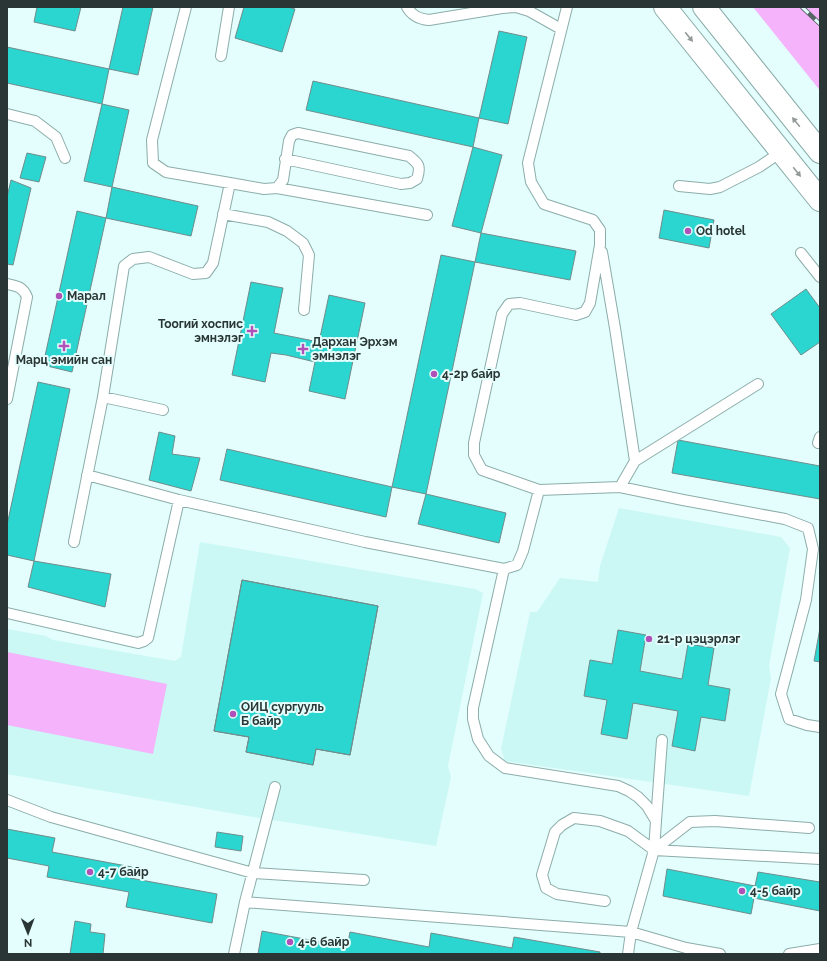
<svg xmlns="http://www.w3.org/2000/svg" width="827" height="961" viewBox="0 0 827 961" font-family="Raleway,sans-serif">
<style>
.built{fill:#cbf8f4}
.green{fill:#f4b3fa}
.building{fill:#2cd6d0;stroke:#6e8d8b}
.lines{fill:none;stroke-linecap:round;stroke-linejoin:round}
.service-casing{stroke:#8cadaa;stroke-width:12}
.secondary-casing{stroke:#8cadaa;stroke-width:24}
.service{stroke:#fff;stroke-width:10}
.secondary{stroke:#fff;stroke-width:22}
.rail-casing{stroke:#556564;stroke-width:4.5}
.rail{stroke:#e3fefc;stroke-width:3;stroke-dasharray:9;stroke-linecap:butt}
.oneway{fill:#949a9a}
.poi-dot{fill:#b051ba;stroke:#e3fefc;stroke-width:1.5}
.labels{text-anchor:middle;stroke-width:4;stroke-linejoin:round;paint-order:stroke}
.poi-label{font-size:12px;font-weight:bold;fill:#293635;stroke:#e3fefc;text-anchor:start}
</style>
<rect width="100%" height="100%" fill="#e3fefc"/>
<path class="built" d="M 619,508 L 781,537 L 790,548 L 769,666 L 771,678 L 749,796 L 505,761 L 501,749 L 530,612 L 537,612 L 560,578 L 598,582 L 600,566 Z
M 200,542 L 475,589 L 483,593 L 448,766 L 451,777 L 436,846 L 241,815 L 7,774 L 7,629 L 46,636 L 53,640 L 175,661 L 181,657 Z"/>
<path class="green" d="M 753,7 L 820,7 L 820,90 L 818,88 Z
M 7,652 L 167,684 L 153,754 L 7,725 Z"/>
<path class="building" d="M 37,7 L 81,7 L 75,31 L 34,22 Z
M 123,7 L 153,7 L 138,75 L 109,69 Z
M 244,7 L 288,7 L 295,9 L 282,52 L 235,38 Z
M 499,31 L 527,37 L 508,124 L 479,118 Z
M 7,47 L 109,69 L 102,104 L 7,83 Z
M 313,81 L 479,118 L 473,147 L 306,110 Z
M 102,104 L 129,110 L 112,187 L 84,181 Z
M 473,147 L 502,155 L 481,233 L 452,226 Z
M 27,153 L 46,157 L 39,182 L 20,178 Z
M 11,180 L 31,188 L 13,265 L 7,264 L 7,197 Z
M 112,187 L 198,206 L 191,236 L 106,218 Z
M 664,210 L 714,220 L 709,248 L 659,238 Z
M 77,211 L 106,218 L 72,372 L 43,365 Z
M 481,233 L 576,251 L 570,280 L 475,262 Z
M 441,255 L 475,262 L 426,494 L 392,487 Z
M 251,282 L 283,288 L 274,333 L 319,342 L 329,295 L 365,303 L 345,399 L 309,391 L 315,362 L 286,355 L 271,353 L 265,382 L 232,375 Z
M 806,289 L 820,308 L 820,342 L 801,355 L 771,314 Z
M 38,382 L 70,389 L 34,561 L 7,555 L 7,525 Z
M 159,432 L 175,436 L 172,454 L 200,458 L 191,491 L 149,480 Z
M 678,440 L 820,466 L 820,499 L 672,473 Z
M 227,449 L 392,487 L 386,517 L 220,480 Z
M 426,494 L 506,513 L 499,543 L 418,524 Z
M 34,561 L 111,574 L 105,607 L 28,587 Z
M 242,580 L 378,606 L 350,755 L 316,749 L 313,765 L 246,752 L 249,737 L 214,731 Z
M 242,580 L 378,606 L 350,755 L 316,749 L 313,765 L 246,752 L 249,737 L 214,731 Z
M 820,628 L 820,662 L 814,661 Z
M 618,630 L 646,635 L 640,671 L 682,679 L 688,644 L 714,648 L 708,685 L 730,689 L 725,721 L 701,717 L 695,751 L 672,746 L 678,711 L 633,703 L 627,739 L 601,734 L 607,700 L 584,696 L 590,660 L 612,664 Z
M 7,829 L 55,838 L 52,852 L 132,867 L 130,878 L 217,894 L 212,923 L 126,907 L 129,892 L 47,877 L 49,866 L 7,858 Z
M 217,832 L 243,836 L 241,851 L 215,847 Z
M 667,869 L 755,886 L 758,872 L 820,882 L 820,911 L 754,898 L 751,914 L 663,896 Z
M 75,921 L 91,924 L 90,932 L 105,934 L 103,954 L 70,954 Z
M 262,931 L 347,947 L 350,932 L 429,947 L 431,933 L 512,948 L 514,937 L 600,952 L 600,954 L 258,954 Z"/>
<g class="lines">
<defs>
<path id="service" d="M 407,7 C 412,16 419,19 429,20 L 502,8 L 515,7
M 516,7 L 529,11 L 561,29
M 567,7 L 528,163 L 531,182 L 544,204 L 593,220 L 600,230 L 600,245 L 590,303 L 585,312 L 576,315 L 520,303 L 509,304 L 502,314 L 474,443 L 474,455 L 482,470 L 539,490 L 620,487 L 683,500 L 785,519 L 808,528 L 813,549 L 806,600 L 781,694 L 789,719 L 807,725 L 820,727
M 221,56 L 229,7
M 7,114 L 35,121 L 56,137 L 65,158
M 230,183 L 264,189 L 277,188 L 283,180 L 289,141 L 292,135 L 298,133 L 409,156 C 419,164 421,166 417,179 L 410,183 L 401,184 L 285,159
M 679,186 L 710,189 L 720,187 L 759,167 L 781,152
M 277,188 L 427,215
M 223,214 L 268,222 L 287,231 L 303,243 L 309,255 L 304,310
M 602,252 L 615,328 L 635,461
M 801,253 L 820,277
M 7,284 C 17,286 23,287 27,297 L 7,399
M 103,397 L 163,410
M 818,443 L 820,437
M 87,475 L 179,500 L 365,542 L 504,569 L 517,565 L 523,551 L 539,490
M 620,487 L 635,461 L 758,384
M 74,542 L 103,397 L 124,266 L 133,259 L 149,257 L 193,274 L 206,273 L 213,263 L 230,183 L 166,172 L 153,163 L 152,140 L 186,7
M 504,569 L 473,708 L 473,719 L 478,739 L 489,756 L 505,768 L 618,786 L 629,791 L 638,797 L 647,806 L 656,821 L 654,850 L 631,932 L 628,954
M 7,613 L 138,643 L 144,641 L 148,638 L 179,500
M 7,800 L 51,817 L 253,873 L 364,880
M 656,821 L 662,740
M 654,850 L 690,822 L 715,821 L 809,828
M 605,901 L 557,894 L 546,888 L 542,875 L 555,832 L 562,825 L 574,818 L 600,821 L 628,831 L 654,850 L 820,859
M 245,902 L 631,932 L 686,948 L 720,954
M 234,954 L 245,902 L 275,787
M 789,954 L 820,949"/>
<path id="secondary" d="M 665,7 L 820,200
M 704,7 L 820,152"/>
</defs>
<use href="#service" class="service-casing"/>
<use href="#secondary" class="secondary-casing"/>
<use href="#service" class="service"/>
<use href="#secondary" class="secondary"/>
<defs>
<path id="rail" d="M 802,7 L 820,24"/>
</defs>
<use href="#rail" class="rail-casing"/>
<use href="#rail" class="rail"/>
</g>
<defs><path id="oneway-solid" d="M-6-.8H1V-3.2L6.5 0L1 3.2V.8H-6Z"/></defs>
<g class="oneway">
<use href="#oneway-solid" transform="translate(689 37) rotate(51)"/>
<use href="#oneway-solid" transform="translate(796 122) rotate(-129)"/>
<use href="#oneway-solid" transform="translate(797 172) rotate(51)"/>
</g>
<g class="poi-dot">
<circle cx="688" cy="231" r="4"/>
<circle cx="59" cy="296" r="4"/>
<path d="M250 325h4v4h4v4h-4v4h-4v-4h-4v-4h4z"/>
<path d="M62 340h4v4h4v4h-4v4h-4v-4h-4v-4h4z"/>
<path d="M301 343h4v4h4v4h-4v4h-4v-4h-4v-4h4z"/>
<circle cx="434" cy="374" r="4"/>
<circle cx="649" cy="639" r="4"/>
<circle cx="233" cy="714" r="4"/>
<circle cx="90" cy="872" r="4"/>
<circle cx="742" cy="891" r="4"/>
<circle cx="290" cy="942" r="4"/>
</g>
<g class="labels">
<g class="poi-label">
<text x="696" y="235">Od hotel</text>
<text x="67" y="300">Марал</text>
<text x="243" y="328" text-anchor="end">Тоогий хоспис<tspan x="243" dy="14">эмнэлэг</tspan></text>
<text x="312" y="346">Дархан Эрхэм<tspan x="312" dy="14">эмнэлэг</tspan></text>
<text x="64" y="364" text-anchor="middle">Марц эмийн сан</text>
<text x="442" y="378">4-2р байр</text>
<text x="657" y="643">21-р цэцэрлэг</text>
<text x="241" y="711">ОИЦ сургууль<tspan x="241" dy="14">Б байр</tspan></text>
<text x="98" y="876">4-7 байр</text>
<text x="750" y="895">4-5 байр</text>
<text x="298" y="946">4-6 байр</text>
</g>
</g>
<rect width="827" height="961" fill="none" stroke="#293635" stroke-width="16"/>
<g transform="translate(28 933) rotate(179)" stroke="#e3fefc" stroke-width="3" paint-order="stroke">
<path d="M0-3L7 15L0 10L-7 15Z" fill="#293635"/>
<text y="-6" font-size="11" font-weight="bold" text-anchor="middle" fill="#293635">N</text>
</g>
</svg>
